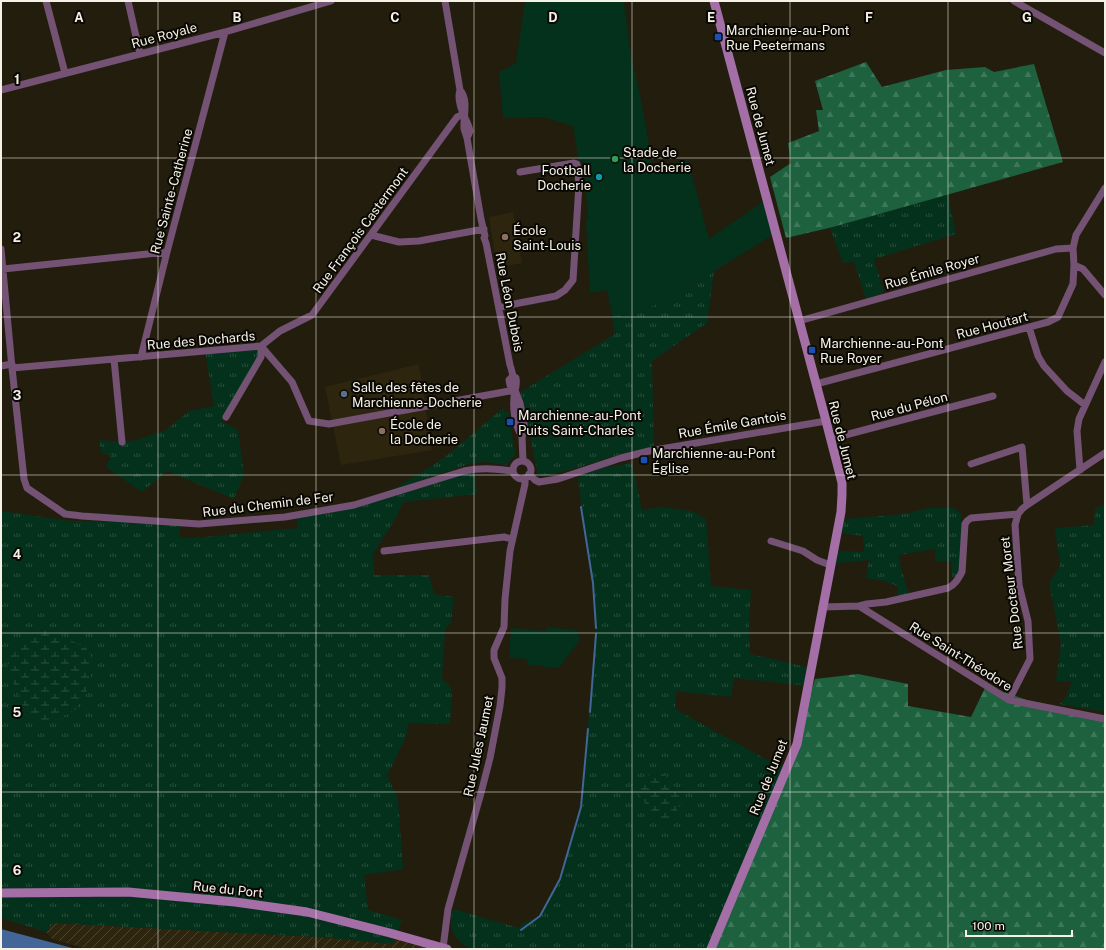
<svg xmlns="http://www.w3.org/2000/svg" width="1106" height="950" viewBox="0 0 1106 950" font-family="'Public Sans',sans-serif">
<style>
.built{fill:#2e250f}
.industrial{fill:url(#industrial-furrows)}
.grass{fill:url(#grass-tufts)}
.forest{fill:url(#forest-firs)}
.wetland{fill:url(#wetland-marsh)}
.garden{fill:#04311c}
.water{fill:#416697}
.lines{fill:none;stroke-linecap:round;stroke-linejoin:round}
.stream{stroke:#416697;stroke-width:2}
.street{stroke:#735274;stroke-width:7}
.secondary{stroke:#a36fa6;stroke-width:9}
.grid{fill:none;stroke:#f5f1e7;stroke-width:1;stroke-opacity:0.55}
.transit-dot{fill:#1a4fb4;stroke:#0a0803;stroke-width:1.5}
.leisure-dot{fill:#2e9e5b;stroke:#0a0803;stroke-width:1.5}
.culture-dot{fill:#0f9aa8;stroke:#0a0803;stroke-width:1.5}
.education-dot{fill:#8d6e63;stroke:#0a0803;stroke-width:1.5}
.service-dot{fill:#5c6f8a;stroke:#0a0803;stroke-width:1.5}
.labels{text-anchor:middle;stroke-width:4;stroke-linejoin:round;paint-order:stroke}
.poi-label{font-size:13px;fill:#f5f1e7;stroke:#0a0803;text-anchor:start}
.street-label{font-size:13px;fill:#f5f1e7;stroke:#0a0803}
.grid-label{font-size:13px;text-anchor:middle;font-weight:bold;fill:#f5f1e7;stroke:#0a0803;stroke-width:4;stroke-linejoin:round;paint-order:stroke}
</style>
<defs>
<pattern id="industrial-furrows" width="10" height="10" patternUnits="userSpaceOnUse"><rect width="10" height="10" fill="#2e250f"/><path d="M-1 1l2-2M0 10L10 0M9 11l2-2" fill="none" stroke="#4d4532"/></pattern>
<pattern id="grass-tufts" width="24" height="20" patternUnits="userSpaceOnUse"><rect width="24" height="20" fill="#04311c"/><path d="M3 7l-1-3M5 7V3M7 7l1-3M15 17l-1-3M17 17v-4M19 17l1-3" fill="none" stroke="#294f3d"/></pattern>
<pattern id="forest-firs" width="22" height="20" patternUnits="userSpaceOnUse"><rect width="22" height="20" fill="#1d613f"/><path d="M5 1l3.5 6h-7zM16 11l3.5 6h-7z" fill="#3e785b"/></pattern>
<pattern id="wetland-marsh" width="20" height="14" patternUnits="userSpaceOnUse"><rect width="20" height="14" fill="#04311c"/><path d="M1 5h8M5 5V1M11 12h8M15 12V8" fill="none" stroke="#294f3d"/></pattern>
</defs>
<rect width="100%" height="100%" fill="#231d0e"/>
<path class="built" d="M 513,212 L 522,263 L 497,268 L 489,217 Z
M 419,364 L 432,450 L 341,465 L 325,387 Z"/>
<path class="industrial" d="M 53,923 L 319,937 L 392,944 L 395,938 L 435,949 L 88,949 L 52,939 L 46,932 Z"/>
<path class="grass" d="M 948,194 L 956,234 L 874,259 L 884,292 L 866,299 L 854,262 L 843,263 L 830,228 Z
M 714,271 L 707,323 L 652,361 L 654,447 C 644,449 635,451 626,453 C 611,457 547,479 538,475 L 521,393 L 522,391 L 615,334 L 612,316 L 633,314 L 667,300 Z
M 261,346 L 261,357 L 223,422 L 238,430 L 244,475 L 234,499 L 167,471 L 142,492 L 106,467 L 111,455 L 101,453 L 99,440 L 122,442 L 137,440 L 166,430 L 189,411 L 214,406 L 205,351 Z
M 503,408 L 504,412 L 508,411 L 515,452 L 515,455 L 506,465 L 487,462 L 472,463 L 392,490 L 435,464 L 450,453 Z
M 632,463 L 642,510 L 662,507 L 692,511 L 706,519 L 711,586 L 751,590 L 749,626 L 750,654 L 811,668 L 808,686 L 734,678 L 731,697 L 676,691 L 675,709 L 769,761 L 787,767 L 707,949 L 472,949 C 453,940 448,929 453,909 L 519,928 L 523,923 L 541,916 L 560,879 L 581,807 L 596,628 L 593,583 L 586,541 L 578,479 L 585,470 Z
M 474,469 L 477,494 L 403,502 L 397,516 L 373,554 L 374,575 L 429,575 L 434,594 L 454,597 L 451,623 L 445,629 L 442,678 L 452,689 L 450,724 L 408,723 L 406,737 L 387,776 L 398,798 L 403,869 L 364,875 L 368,910 L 402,920 L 393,944 L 319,937 L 53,923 L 46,932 L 1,918 L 1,511 L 71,521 L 181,523 L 179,537 L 194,538 L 298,528 L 296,515 L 333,511 Z
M 1105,504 L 1105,712 L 1059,704 L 1065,699 L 1072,682 L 1056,681 L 1061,644 L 1049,583 L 1060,566 L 1055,528 L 1094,525 L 1095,509 Z
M 928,508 L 954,508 L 961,514 L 962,564 L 959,579 L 953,582 L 951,561 L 935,562 L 935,549 L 899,555 L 901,569 L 910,597 L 897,595 L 897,586 L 885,581 L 866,578 L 869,560 L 836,563 L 838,551 L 864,552 L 863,536 L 841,533 L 845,519 L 904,514 Z"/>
<path class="forest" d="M 866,62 L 882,87 L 946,70 L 985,67 L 994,72 L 1034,64 L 1063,162 L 833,227 L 786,238 L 770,177 L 791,163 L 788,143 L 819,131 L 816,110 L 823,110 L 815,81 Z
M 858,674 L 908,684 L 908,706 L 971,717 L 986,686 L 1051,708 L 1105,719 L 1105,949 L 715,949 L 792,754 L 815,679 Z"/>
<path class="wetland" d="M 45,631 L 54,632 L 86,648 L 91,657 L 91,678 L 85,695 L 76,709 L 61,719 L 43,720 L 32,716 L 20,702 L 19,690 L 9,678 L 7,671 L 8,658 L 34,636 Z
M 660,769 L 669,780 L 682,794 L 684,797 C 683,800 675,813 674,815 C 671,817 668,819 665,821 L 659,819 C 653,810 642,803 639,792 C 643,781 647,772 660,769 Z"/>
<path class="garden" d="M 525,1 L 624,1 L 631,57 L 640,94 L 653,167 L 688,160 L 709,239 L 767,199 L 776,233 L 667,300 L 633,314 L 612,316 L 607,290 L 590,293 L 586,221 L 588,219 L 584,161 L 579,162 L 573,126 L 543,117 L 503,118 L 499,72 L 516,63 Z
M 547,627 L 577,630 L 580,640 L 559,668 L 528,665 L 527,659 L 509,658 L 511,628 L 546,631 Z"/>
<path class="water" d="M 1,929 L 76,949 L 1,949 Z"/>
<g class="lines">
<path class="stream" d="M 581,507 L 593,583 L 596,628
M 590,712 L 596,634
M 521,930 L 540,916 L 560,879 L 581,807 L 588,729"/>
<path class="street" d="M 46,1 L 65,73
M 128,1 L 140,54
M 445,1 L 460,90 C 456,102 465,117 469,127 L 470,131 L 467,138
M 1014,1 L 1105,53
M 1,90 L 225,32 L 331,1
M 460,90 C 469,100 463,117 464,129 C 465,132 466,135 467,138 L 481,219 L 485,236 L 484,238 L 486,243 L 510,365 L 511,368 L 513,376 L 516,378 C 517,384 516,386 515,391 C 512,405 514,424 522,437
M 371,235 L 399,242 L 419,241 L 484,229
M 1,249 L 12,368 L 24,479 L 27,488 L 65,514 L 82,516 L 199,524 L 285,517 L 354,505 L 464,471 C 483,467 495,469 513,471
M 1074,265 L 1083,269 L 1105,295
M 3,269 L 167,252
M 499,308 L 509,305 L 556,296 L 565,290 L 573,280 L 579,184 L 577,164 L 574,163 L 520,172
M 799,321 L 1056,249 L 1073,248
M 1029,327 L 1038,356 L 1044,366 L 1067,391 L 1085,405
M 141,357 L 167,252 L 225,32
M 114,359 L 122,442
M 1,366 L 12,364
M 12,368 L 261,346 L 292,382 L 309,421 L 329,424 L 515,390
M 513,376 L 509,380 L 510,385 L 515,390 L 520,403 L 525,429 L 522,437 L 523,461
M 816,384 L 1048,322 L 1058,317 L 1073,284 L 1074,265 L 1073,248 L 1076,235 L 1105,188
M 226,417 L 261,357 L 261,346 L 280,331 L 312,315 L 457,117 L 464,114
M 830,439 L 993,396
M513 470a9 9 0 1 1 18 0a9 9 0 1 1-18 0Z
M 971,464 L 1022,447 L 1027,505
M 1080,470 L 1077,431 L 1079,419 L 1105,362
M 529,474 L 535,480 L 539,482 L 558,479 L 621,458 L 649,451 L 826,421
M 771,541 L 803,551 L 817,560 L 830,565
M 384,551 L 504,537 L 512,539
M 859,606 L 867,604 L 886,602 L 948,588 C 955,585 958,579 962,572 L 965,524 L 967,521 L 971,518 L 1018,514
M 822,607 L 859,606 L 1009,700 L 1105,719
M 1009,700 L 1030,659 L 1028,621 L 1019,585 L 1015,525 L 1018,514 L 1022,509 L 1027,505 L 1105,453
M 443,948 L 448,909 L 481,793 L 490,758 L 500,706 L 502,688 L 502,678 L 494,658 L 494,650 L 504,627 L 505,599 L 510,551 L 525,484 L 525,478"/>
<path class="secondary" d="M 1,893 L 128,892 L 235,902 L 307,912 L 390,933 L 447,949
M 711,949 L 797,744 L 841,512 L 842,495 L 842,483 L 826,421 L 714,1"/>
</g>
<path class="grid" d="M 158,1 L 158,949M 316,1 L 316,949M 474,1 L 474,949M 632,1 L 632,949M 790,1 L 790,949M 948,1 L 948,949M 1,158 L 1105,158M 1,317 L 1105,317M 1,475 L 1105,475M 1,633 L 1105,633M 1,792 L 1105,792"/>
<g class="transit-dot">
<rect x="714" y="33" width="8" height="8" rx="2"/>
<rect x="808" y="346" width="8" height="8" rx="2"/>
<rect x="506" y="418" width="8" height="8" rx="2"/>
<rect x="640" y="456" width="8" height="8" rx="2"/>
</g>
<circle class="leisure-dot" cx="615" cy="159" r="4"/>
<circle class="culture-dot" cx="599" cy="177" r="4"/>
<g class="education-dot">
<circle cx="505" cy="237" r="4"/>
<circle cx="382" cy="431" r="4"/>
</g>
<circle class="service-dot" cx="344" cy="394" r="4"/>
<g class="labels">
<g class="poi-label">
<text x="726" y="35">Marchienne-au-Pont<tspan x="726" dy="15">Rue Peetermans</tspan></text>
<text x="623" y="157">Stade de<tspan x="623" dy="15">la Docherie</tspan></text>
<text x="591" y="175" text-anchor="end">Football<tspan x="591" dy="15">Docherie</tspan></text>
<text x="513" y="235">École<tspan x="513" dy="15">Saint-Louis</tspan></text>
<text x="820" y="348">Marchienne-au-Pont<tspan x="820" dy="15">Rue Royer</tspan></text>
<text x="352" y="392">Salle des fêtes de<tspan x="352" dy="15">Marchienne-Docherie</tspan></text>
<text x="518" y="420">Marchienne-au-Pont<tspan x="518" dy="15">Puits Saint-Charles</tspan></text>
<text x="390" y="429">École de<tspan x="390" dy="15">la Docherie</tspan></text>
<text x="652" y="458">Marchienne-au-Pont<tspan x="652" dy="15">Église</tspan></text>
</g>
<g class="street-label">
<text transform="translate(164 35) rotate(-15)" y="5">Rue Royale</text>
<text transform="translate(761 126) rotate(75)" y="5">Rue de Jumet</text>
<text transform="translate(171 191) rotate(-75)" y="5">Rue Sainte-Catherine</text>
<text transform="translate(360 230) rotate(-54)" y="5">Rue François Castermont</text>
<text transform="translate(932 271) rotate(-16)" y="5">Rue Émile Royer</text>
<text transform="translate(510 302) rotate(79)" y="5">Rue Léon Dubois</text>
<text transform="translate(992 325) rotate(-15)" y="5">Rue Houtart</text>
<text transform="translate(201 340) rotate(-5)" y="5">Rue des Dochards</text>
<text transform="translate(909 406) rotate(-15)" y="5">Rue du Pélon</text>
<text transform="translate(732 424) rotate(-10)" y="5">Rue Émile Gantois</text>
<text transform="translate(843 440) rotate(76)" y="5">Rue de Jumet</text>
<text transform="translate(268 504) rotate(-7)" y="5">Rue du Chemin de Fer</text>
<text transform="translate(1011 593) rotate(-97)" y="5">Rue Docteur Moret</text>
<text transform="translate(961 656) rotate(32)" y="5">Rue Saint-Théodore</text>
<text transform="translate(478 746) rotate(-78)" y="5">Rue Jules Jaumet</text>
<text transform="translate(768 777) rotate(-68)" y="5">Rue de Jumet</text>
<text transform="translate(228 889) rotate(6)" y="5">Rue du Port</text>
</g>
</g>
<g class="grid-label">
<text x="79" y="22">A</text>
<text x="237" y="22">B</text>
<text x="395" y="22">C</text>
<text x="553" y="22">D</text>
<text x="711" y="22">E</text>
<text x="869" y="22">F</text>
<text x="1027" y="22">G</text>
<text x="17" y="84">1</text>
<text x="17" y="242">2</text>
<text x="17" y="400">3</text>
<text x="17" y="559">4</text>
<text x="17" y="717">5</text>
<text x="17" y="875">6</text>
</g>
<rect width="1106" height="950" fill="none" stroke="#f5f1e7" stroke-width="4"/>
<path d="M966 930v6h106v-6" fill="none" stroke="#f5f1e7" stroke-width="2"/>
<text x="972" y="930" font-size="12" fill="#f5f1e7" stroke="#0a0803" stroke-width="3" paint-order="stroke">100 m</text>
</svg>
